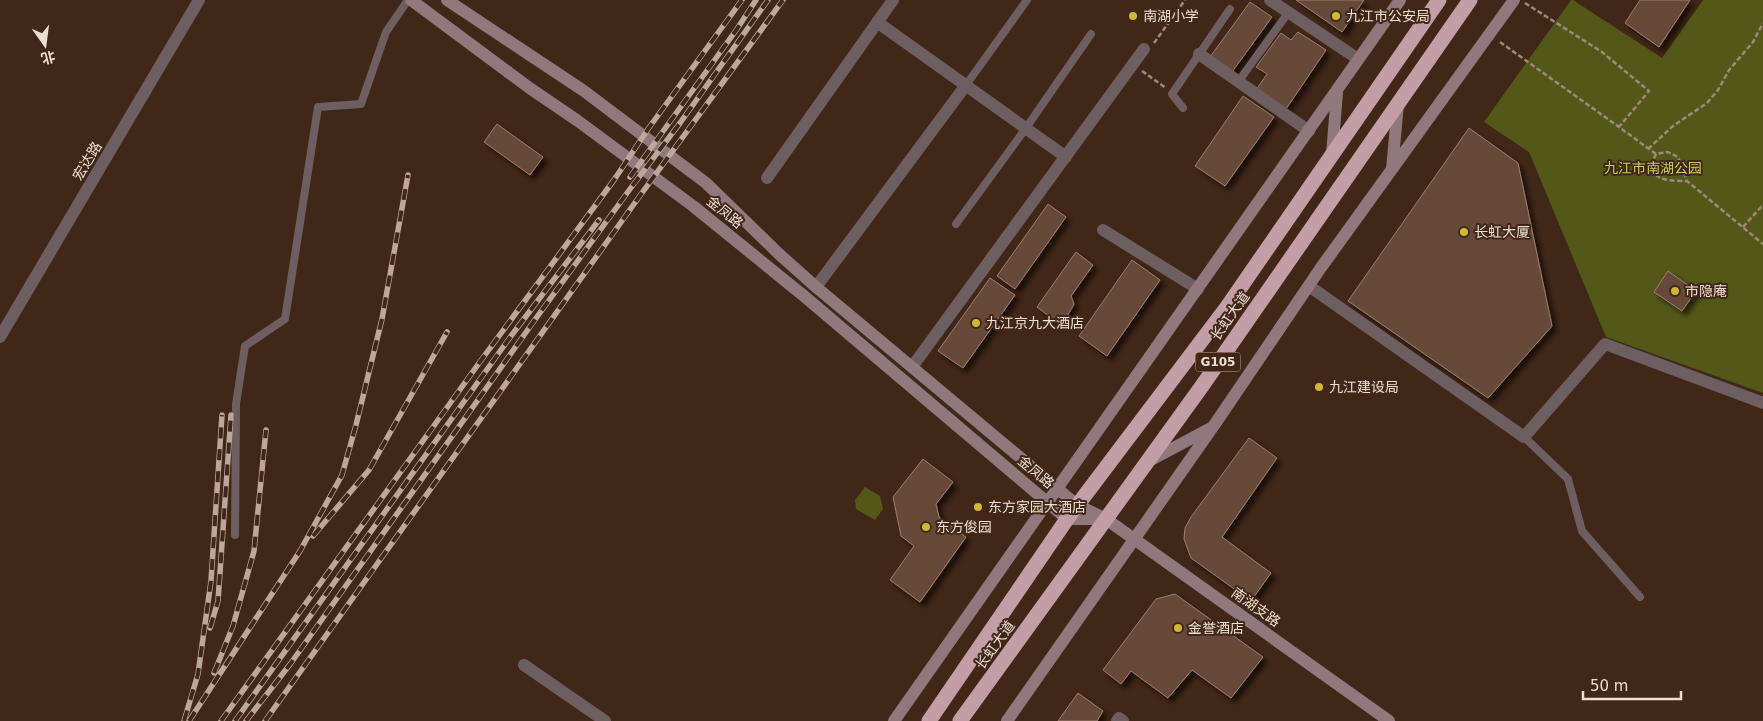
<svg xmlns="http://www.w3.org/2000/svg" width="1763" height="721" viewBox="0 0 1763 721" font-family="'DejaVu Sans','Noto Sans SC',sans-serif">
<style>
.green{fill:#535717}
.building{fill:#664a38;stroke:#9d7e6b;filter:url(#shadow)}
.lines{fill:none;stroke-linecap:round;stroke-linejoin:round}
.path{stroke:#9e897c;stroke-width:2.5;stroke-dasharray:5 2.5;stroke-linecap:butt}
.lane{stroke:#6d5e61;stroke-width:8}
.street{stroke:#6d5e61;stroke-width:12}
.secondary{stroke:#91787d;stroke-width:12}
.highway{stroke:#c49ea6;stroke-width:15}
.rail-casing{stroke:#bba89b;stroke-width:5.5}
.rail{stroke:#412717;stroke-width:4;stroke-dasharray:11;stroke-linecap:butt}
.poi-dot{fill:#d2b736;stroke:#412717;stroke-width:2}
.labels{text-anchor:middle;stroke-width:4;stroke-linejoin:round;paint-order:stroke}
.shield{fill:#412717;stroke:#bba79b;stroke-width:1}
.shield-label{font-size:12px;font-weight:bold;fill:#efded3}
.poi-label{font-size:14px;fill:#efded3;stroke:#412717;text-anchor:start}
.street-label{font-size:14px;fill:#efded3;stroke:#412717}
.park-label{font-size:14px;fill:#c7cf55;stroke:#412717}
</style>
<defs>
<filter id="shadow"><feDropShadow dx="4.5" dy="4.5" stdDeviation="2.5" flood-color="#0009"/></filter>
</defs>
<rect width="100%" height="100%" fill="#412717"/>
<path class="green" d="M 1571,0 L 1573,0 L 1662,58 L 1703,0 L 1763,0 L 1763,393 L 1606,337 L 1529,152 L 1484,122 Z
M 865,487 L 880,496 L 883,509 L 875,520 L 856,509 L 855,500 Z"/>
<path class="building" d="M 1296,0 L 1364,0 L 1342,32 Z
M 1640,0 L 1690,0 L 1659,47 L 1625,23 Z
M 1250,2 L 1272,17 L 1232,72 L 1210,57 Z
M 1298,32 L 1326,50 L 1286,109 L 1256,90 L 1267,74 L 1256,67 L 1281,33 L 1291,40 Z
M 1243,96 L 1274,117 L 1225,186 L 1195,166 Z
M 497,124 L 543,157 L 530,175 L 484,142 Z
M 1469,128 L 1518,163 L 1552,326 L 1488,398 L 1348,301 Z
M 1048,204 L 1066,217 L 1015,289 L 997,276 Z
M 1076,252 L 1093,265 L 1071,296 L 1074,304 L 1072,308 L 1064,321 L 1057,315 L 1054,320 L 1037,307 Z
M 1132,260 L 1160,280 L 1107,356 L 1079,336 Z
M 1668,271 L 1696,291 L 1682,311 L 1654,292 Z
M 990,278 L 1015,295 L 963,368 L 938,351 Z
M 1249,438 L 1277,458 L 1222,537 L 1271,573 L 1251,601 L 1191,558 L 1184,539 L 1185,528 L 1191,517 Z
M 923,459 L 953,482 L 936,504 L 939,517 L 966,537 L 920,602 L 890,580 L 914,546 L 901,536 L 893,497 Z
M 1175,594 L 1263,657 L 1231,698 L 1192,670 L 1168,698 L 1131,671 L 1121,684 L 1103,670 L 1156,599 Z
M 1078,693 L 1103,711 L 1097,721 L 1058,721 Z"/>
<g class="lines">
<path class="path" d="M 1525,3 L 1602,52 L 1649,91 L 1619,127 L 1656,154 L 1668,152 L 1678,157 L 1687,181 L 1763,244
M 1500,42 L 1619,127
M 1154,43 L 1185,0
M 1142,71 L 1166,88
M 1648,149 L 1673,126 L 1707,103 L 1718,90 L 1729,70 L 1753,42 L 1763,23
M 1656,154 C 1642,181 1670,181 1687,181
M 1743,227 L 1761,207 L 1763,207"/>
<path class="lane" d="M 1238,82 L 1288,13
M 966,85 L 1027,0
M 1183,108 L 1172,94 L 1230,9
M 956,224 L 1026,128 L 1091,34
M 1524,437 L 1568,479 L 1582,531 L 1640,597
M 235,535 L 236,404 L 245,346 L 285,319 L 318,107 L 361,104 L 386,32 L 408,0"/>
<path class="street" d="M 1270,0 L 1358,59
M 877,22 L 1066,157
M 1199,54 L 1309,131
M 767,178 L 893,0
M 1103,230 L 1198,289
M 1309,286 L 1524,437 L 1605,344 L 1763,403
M 816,287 L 966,85
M 0,337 L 199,0
M 912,367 L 1144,49
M 524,665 L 605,721
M 1117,721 L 1119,718 L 1123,721"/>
<path class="secondary" d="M 411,0 L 531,89 L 578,121 L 693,206 L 804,296 L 1067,519 L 1103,519
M 447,0 L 584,91 L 706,183 L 779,254 L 816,287 L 1077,505 L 1106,519 L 1389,721
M 1332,154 L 1337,93
M 1392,169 L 1398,104
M 1147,462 L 1211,428
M 894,721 L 1400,0
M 1007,721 L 1217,421 L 1320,269 L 1514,0"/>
<path class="highway" d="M 929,721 L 1067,519 L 1227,307 L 1439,0
M 960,721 L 1202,386 L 1470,0"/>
<defs>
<path id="rail" d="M 630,177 L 737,29 L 756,0
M 313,536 L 369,470 L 447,332
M 210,628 L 218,601 L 231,415
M 214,673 L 233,626 L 254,551 L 266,430
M 184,721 L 198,674 L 211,581 L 222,415
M 189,721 L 300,551 L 342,475 L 356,425 L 382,319 L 408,175
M 221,721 L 482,359 L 614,180 L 648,129 L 742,0
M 235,721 L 511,336 L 599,220
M 246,721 L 291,663 L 534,321 L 630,189 L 680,123 L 768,0
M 265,721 L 639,197 L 783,0"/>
</defs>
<use href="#rail" class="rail-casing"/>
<use href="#rail" class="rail"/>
</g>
<g class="poi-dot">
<circle cx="1133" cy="16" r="5"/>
<circle cx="1336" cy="16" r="5"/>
<circle cx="1464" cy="232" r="5"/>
<circle cx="1675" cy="291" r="5"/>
<circle cx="976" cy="323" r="5"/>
<circle cx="1319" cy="387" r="5"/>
<circle cx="978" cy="507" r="5"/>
<circle cx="926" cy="527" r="5"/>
<circle cx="1178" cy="628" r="5"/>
</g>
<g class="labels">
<rect class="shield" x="1195.5" y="352.5" width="45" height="19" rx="4"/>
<g class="shield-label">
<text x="1218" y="366">G105</text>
</g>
<g class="poi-label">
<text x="1143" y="21">南湖小学</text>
<text x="1346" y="21">九江市公安局</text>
<text x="1474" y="237">长虹大厦</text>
<text x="1685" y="296">市隐庵</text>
<text x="986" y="328">九江京九大酒店</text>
<text x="1329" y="392">九江建设局</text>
<text x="988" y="512">东方家园大酒店</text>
<text x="936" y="532">东方俊园</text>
<text x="1188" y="633">金誉酒店</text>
</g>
<g class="street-label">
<text transform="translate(87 161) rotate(-59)" y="5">宏达路</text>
<text transform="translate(725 212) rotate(39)" y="5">金凤路</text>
<text transform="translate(1230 316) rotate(-55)" y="5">长虹大道</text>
<text transform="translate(1036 472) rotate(40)" y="5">金凤路</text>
<text transform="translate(1256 607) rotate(35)" y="5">南湖支路</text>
<text transform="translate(995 645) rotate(-54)" y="5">长虹大道</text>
</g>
<g class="park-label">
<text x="1653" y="173">九江市南湖公园</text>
</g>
</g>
<g transform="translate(45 45) rotate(166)" stroke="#412717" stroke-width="4" paint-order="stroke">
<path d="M0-4L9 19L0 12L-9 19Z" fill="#efded3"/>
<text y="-8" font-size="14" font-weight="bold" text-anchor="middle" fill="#efded3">北</text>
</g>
<path d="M1583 691v8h98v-8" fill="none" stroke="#efded3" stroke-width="2.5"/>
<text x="1590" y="691" font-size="15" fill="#efded3" stroke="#412717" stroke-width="4" paint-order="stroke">50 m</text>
</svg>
